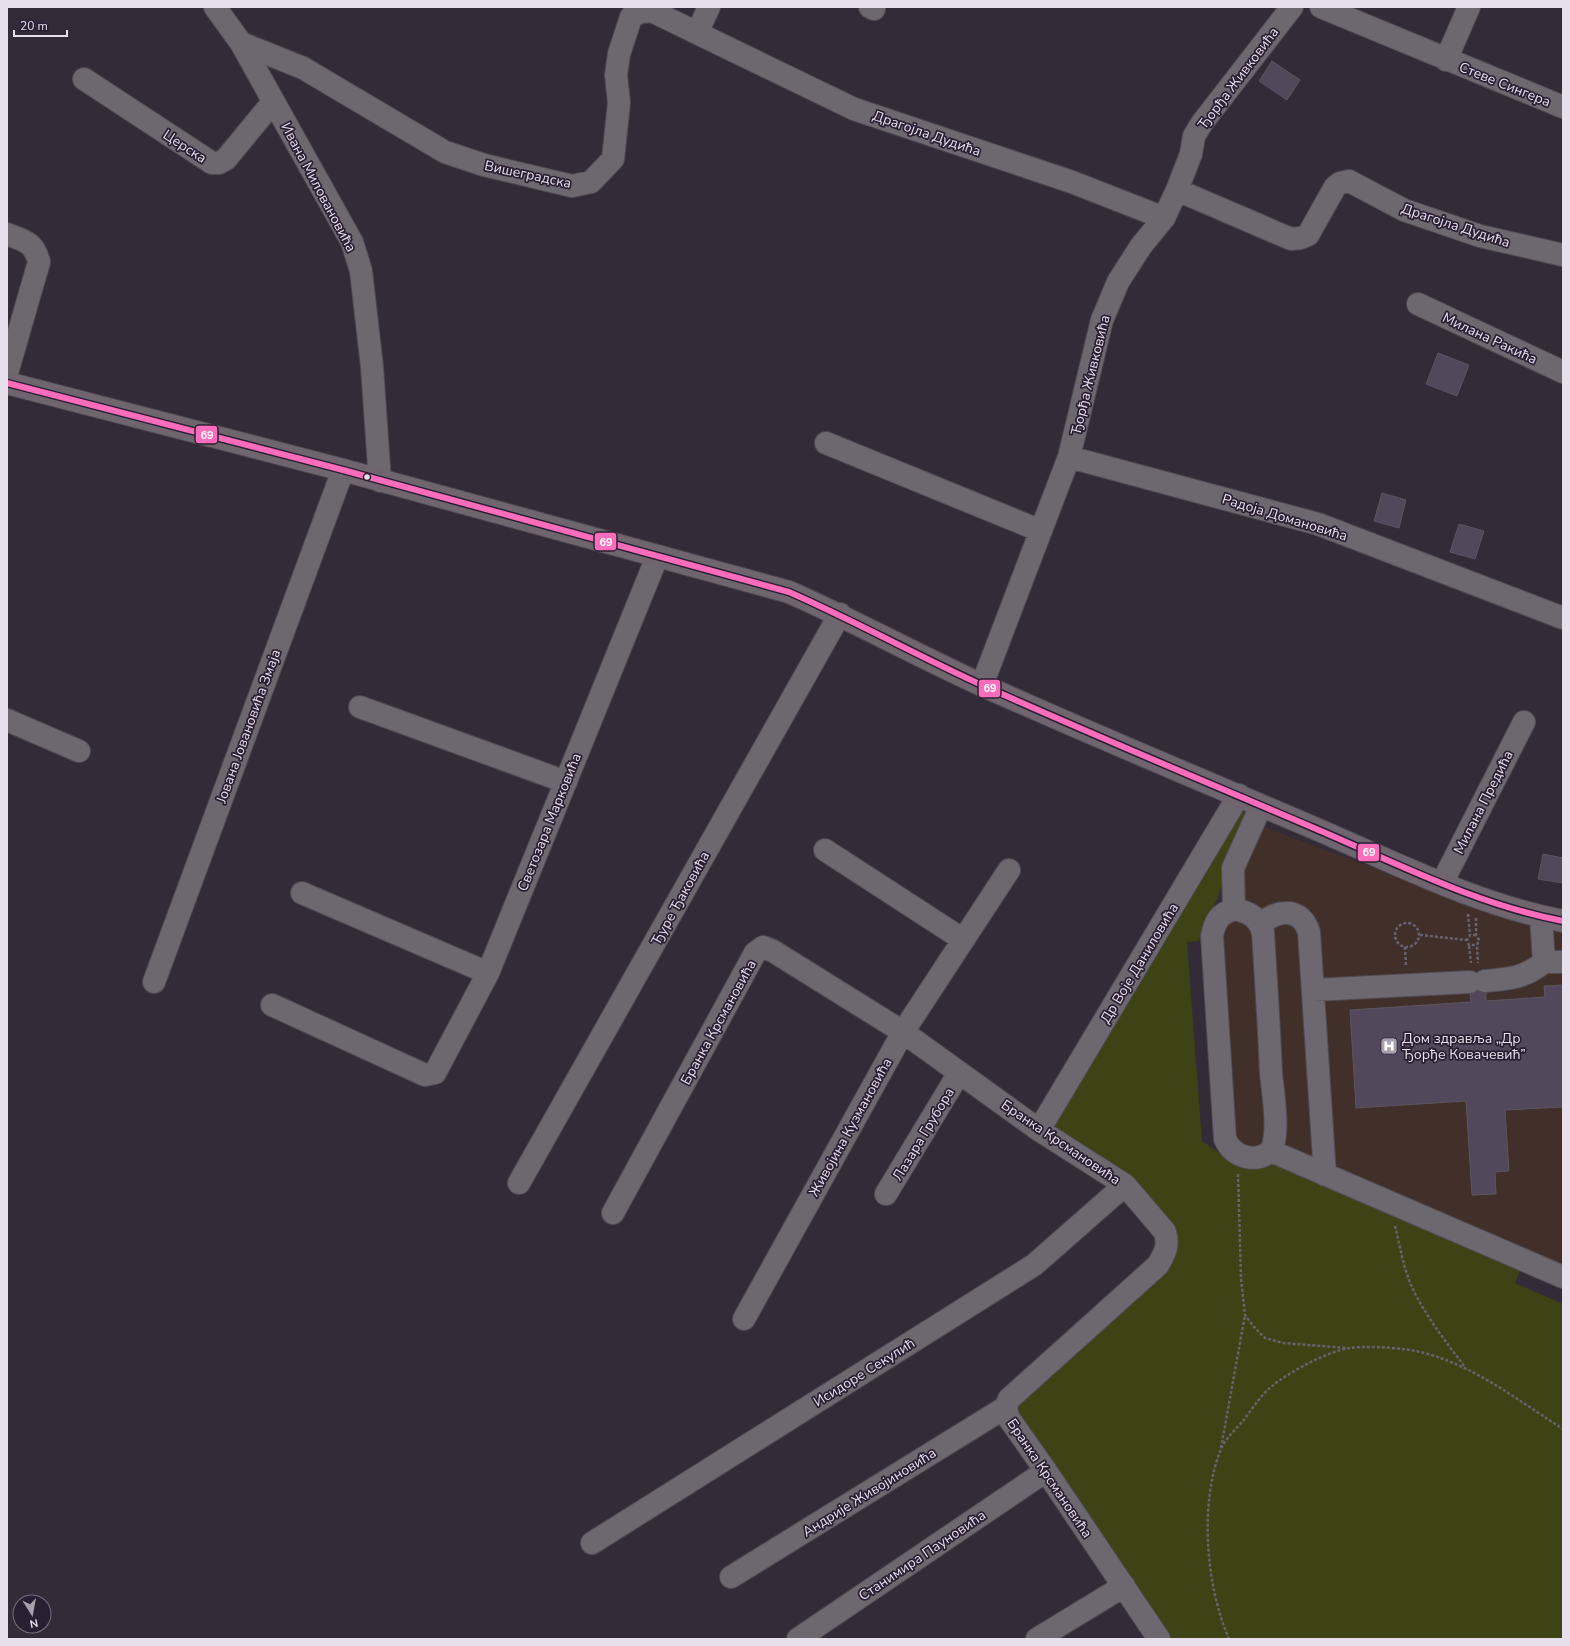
<svg xmlns="http://www.w3.org/2000/svg" width="1570" height="1646" viewBox="0 0 1570 1646" font-family="'Nunito Sans',sans-serif">
<style>
.medical{fill:#41302a}
.green{fill:#3d4315}
.building{fill:#53485b;stroke:#5b555f}
.lines{fill:none;stroke-linecap:round;stroke-linejoin:round}
.minor-casing{stroke:#504a54;stroke-width:24}
.major-casing{stroke:#504a54;stroke-width:24}
.path{stroke:#67626b;stroke-width:2.5;stroke-dasharray:3 2;stroke-linecap:butt}
.minor{stroke:#6d6870;stroke-width:22}
.major{stroke:#6f656e;stroke-width:22}
.bus-1-casing{stroke:#2a1f32;stroke-width:9}
.bus-1{stroke:#fb6dba;stroke-width:6}
.bus-dot{fill:#e7dfec;stroke:#2a1f32;stroke-width:1.5}
.labels{text-anchor:middle;stroke-width:3.5;stroke-linejoin:round;paint-order:stroke}
.street-label{font-size:14px;fill:#e7dfec;stroke:#2a1f32}
.poi-label{font-size:14px;fill:#e7dfec;stroke:#2a1f32;text-anchor:start}
.line-badge{stroke:#2a1f32;stroke-width:1.5}
.badge-label{font-size:11px;text-anchor:middle;font-weight:bold;fill:#fff}
</style>
<rect width="100%" height="100%" fill="#332c38"/>
<path class="medical" d="M 1261,826 L 1428,888 L 1563,927 L 1563,1272 L 1331,1168 L 1216,1149 L 1219,1129 L 1215,919 L 1225,890 Z"/>
<path class="green" d="M 1241,806 L 1250,810 L 1220,892 L 1199,941 L 1187,942 L 1202,1141 L 1227,1158 L 1276,1162 L 1521,1268 L 1515,1283 L 1563,1304 L 1563,1639 L 1168,1639 L 1018,1418 L 1016,1408 L 1019,1400 L 1168,1266 C 1175,1254 1179,1247 1175,1233 L 1049,1130 Z"/>
<path class="building" d="M 1272,61 L 1300,80 L 1287,100 L 1259,81 Z
M 1438,353 L 1469,365 L 1457,396 L 1426,384 Z
M 1382,493 L 1406,500 L 1399,528 L 1374,521 Z
M 1459,524 L 1484,531 L 1475,559 L 1450,552 Z
M 1543,854 L 1563,858 L 1563,883 L 1538,879 Z
M 1563,985 L 1563,1107 L 1505,1110 L 1509,1171 L 1495,1172 L 1496,1194 L 1472,1195 L 1466,1101 L 1356,1108 L 1350,1010 L 1471,1002 L 1470,994 L 1478,991 L 1486,993 L 1486,1001 L 1545,997 L 1544,986 Z"/>
<g class="lines">
<defs>
<path id="minor" d="M 215,7 L 241,43 L 352,242 L 361,271 L 372,367 L 380,481
M 870,7 L 874,9
M 1321,7 L 1563,107
M 697,33 L 854,109 L 1072,182 L 1164,218
M 241,43 L 303,68 L 445,152 L 484,165 L 572,186 L 591,182 L 613,159 L 619,103 L 616,75 L 619,54 L 631,17 L 641,12 L 652,11 L 697,33 L 709,7
M 1446,60 L 1469,7
M 84,79 L 212,163 L 219,163 L 226,159 L 273,102
M 1177,190 L 1291,239 L 1301,238 L 1308,235 L 1335,187 L 1340,183 L 1349,181 L 1404,210 L 1480,236 L 1563,255
M 7,234 C 25,241 34,242 39,262 L 7,373
M 1418,304 L 1563,372
M 826,443 L 1041,531
M 1069,457 L 1318,524 L 1563,618
M 982,685 L 1069,457 L 1102,320 L 1118,282 L 1141,246 L 1164,218 L 1177,190 L 1191,154 L 1194,136 L 1202,123 L 1292,7
M 360,707 L 566,782
M 7,720 L 79,751
M 1261,806 L 1233,868 L 1234,909 C 1219,914 1215,921 1212,936 L 1225,1139 C 1233,1157 1255,1164 1271,1151 L 1563,1277
M 825,850 L 962,939
M 1442,883 L 1524,722
M 302,893 L 488,973
M 1234,909 C 1249,912 1259,917 1263,933 C 1266,979 1269,1026 1271,1073 C 1273,1093 1280,1133 1271,1151
M 1541,917 L 1544,962
M 1261,924 C 1278,909 1301,907 1309,932 L 1325,1175
M 1485,981 C 1509,979 1525,978 1544,962 L 1563,962
M 154,982 L 343,470
M 1313,990 L 1470,982
M 272,1005 L 425,1075 L 435,1073 L 488,973 L 657,557
M 1039,1130 L 1239,795
M 519,1183 L 840,614
M 886,1194 L 959,1073
M 613,1213 L 755,953 L 763,947 L 773,951 L 903,1032 L 1039,1130 L 1125,1185 L 1165,1232 C 1169,1246 1165,1253 1158,1265 L 1009,1399 L 1006,1407 L 1008,1417 L 1046,1471 L 1159,1639
M 744,1319 L 903,1032 L 1009,870
M 592,1543 L 1034,1265 L 1125,1185
M 731,1577 L 1006,1407
M 798,1639 L 1046,1471
M 1037,1639 L 1124,1586"/>
<path id="major" d="M 7,383 L 343,470 L 789,592 C 855,621 918,656 984,686 C 1093,735 1204,781 1314,828 C 1394,862 1477,905 1563,921"/>
</defs>
<use href="#minor" class="minor-casing"/>
<use href="#major" class="major-casing"/>
<path class="path" d="M 1468,914 L 1470,935
M 1476,918 L 1476,935 L 1479,940 L 1477,945 L 1478,963
M1395 935a12 12 0 1 1 24 0a12 12 0 1 1-24 0Z
M 1420,935 L 1467,940
M 1476,935 L 1470,935 L 1467,940 L 1469,945 L 1477,945
M 1469,946 L 1471,963
M 1405,947 L 1406,966
M 1238,1174 L 1241,1279 L 1245,1315 L 1254,1327 L 1265,1338 L 1283,1343 L 1347,1348
M 1395,1226 C 1400,1246 1403,1266 1411,1285 C 1424,1314 1446,1342 1465,1367
M 1221,1448 L 1245,1315
M 1229,1639 C 1206,1586 1199,1504 1221,1449 C 1225,1439 1236,1429 1243,1421 C 1252,1409 1261,1395 1272,1386 C 1289,1372 1328,1351 1350,1348 C 1366,1346 1386,1347 1402,1349 C 1461,1355 1514,1398 1563,1429"/>
<use href="#minor" class="minor"/>
<use href="#major" class="major"/>
<defs>
<path id="bus-1" d="M 7,383 L 343,470 L 789,592 C 855,621 918,656 984,686 C 1093,735 1204,781 1314,828 C 1394,862 1477,905 1563,921"/>
</defs>
<use href="#bus-1" class="bus-1-casing"/>
<use href="#bus-1" class="bus-1"/>
</g>
<defs>
<symbol id="hospital-square" viewBox="-11 -11 22 22"><rect x="-9" y="-9" width="18" height="18" rx="4" fill="#a8a0ad" stroke="#2a1f32"/><path d="M-5-5h3v3.5h4V-5h3V5h-3V1.5h-4V5h-3Z" fill="#fff"/></symbol>
</defs>
<g fill-rule="evenodd">
<use href="#hospital-square" x="1379" y="1036" width="20" height="20"/>
</g>
<circle class="bus-dot" cx="367" cy="477" r="3.5"/>
<g class="labels">
<g class="street-label">
<text transform="translate(1238 78) rotate(-53)" y="5">Ђорђа Живковића</text>
<text transform="translate(1505 84) rotate(22)" y="5">Стеве Сингера</text>
<text transform="translate(927 133) rotate(19)" y="5">Драгојла Дудића</text>
<text transform="translate(185 146) rotate(33)" y="5">Церска</text>
<text transform="translate(528 174) rotate(12)" y="5">Вишеградска</text>
<text transform="translate(319 187) rotate(62)" y="5">Ивана Миловановића</text>
<text transform="translate(1456 225) rotate(18)" y="5">Драгојла Дудића</text>
<text transform="translate(1490 338) rotate(25)" y="5">Милана Ракића</text>
<text transform="translate(1090 375) rotate(-76)" y="5">Ђорђа Живковића</text>
<text transform="translate(1285 517) rotate(17)" y="5">Радоја Домановића</text>
<text transform="translate(248 726) rotate(-70)" y="5">Јована Јовановића Змаја</text>
<text transform="translate(1483 802) rotate(-63)" y="5">Милана Предића</text>
<text transform="translate(549 822) rotate(-68)" y="5">Светозара Марковића</text>
<text transform="translate(680 898) rotate(-61)" y="5">Ђуре Ђаковића</text>
<text transform="translate(1139 963) rotate(-59)" y="5">Др Воје Даниловића</text>
<text transform="translate(718 1022) rotate(-61)" y="5">Бранка Крсмановића</text>
<text transform="translate(850 1127) rotate(-61)" y="5">Живојина Кузмановића</text>
<text transform="translate(923 1134) rotate(-59)" y="5">Лазара Грубора</text>
<text transform="translate(1061 1142) rotate(34)" y="5">Бранка Крсмановића</text>
<text transform="translate(864 1372) rotate(-32)" y="5">Исидоре Секулић</text>
<text transform="translate(1050 1478) rotate(56)" y="5">Бранка Крсмановића</text>
<text transform="translate(869 1492) rotate(-32)" y="5">Андрије Живојиновића</text>
<text transform="translate(922 1555) rotate(-34)" y="5">Станимира Пауновића</text>
</g>
<g class="poi-label">
<text x="1402" y="1043">Дом здравља „Др<tspan x="1402" dy="16">Ђорђе Ковачевић”</tspan></text>
</g>
</g>
<g class="line-badge">
<rect x="195" y="425" width="23" height="19" rx="4" fill="#fb6dba"/>
<rect x="594" y="532" width="23" height="19" rx="4" fill="#fb6dba"/>
<rect x="978" y="679" width="23" height="19" rx="4" fill="#fb6dba"/>
<rect x="1357" y="843" width="23" height="19" rx="4" fill="#fb6dba"/>
</g>
<g class="badge-label">
<text x="207" y="439">69</text>
<text x="606" y="546">69</text>
<text x="990" y="692">69</text>
<text x="1369" y="856">69</text>
</g>
<rect width="1570" height="1646" fill="none" stroke="#e7dfec" stroke-width="16"/>
<g transform="translate(32 1614) rotate(169)"><circle r="19" fill="#2a1f32" stroke="#766c7c"/>
<path d="M0-3L7 15L0 10L-7 15Z" fill="#a8a0ad"/>
<text y="-6" font-size="11" font-weight="bold" text-anchor="middle" fill="#e7dfec">N</text>
</g>
<path d="M14 30v6h53v-6" fill="none" stroke="#e7dfec" stroke-width="2"/>
<text x="20" y="30" font-size="12" fill="#e7dfec" stroke="#2a1f32" stroke-width="3" paint-order="stroke">20 m</text>
</svg>
